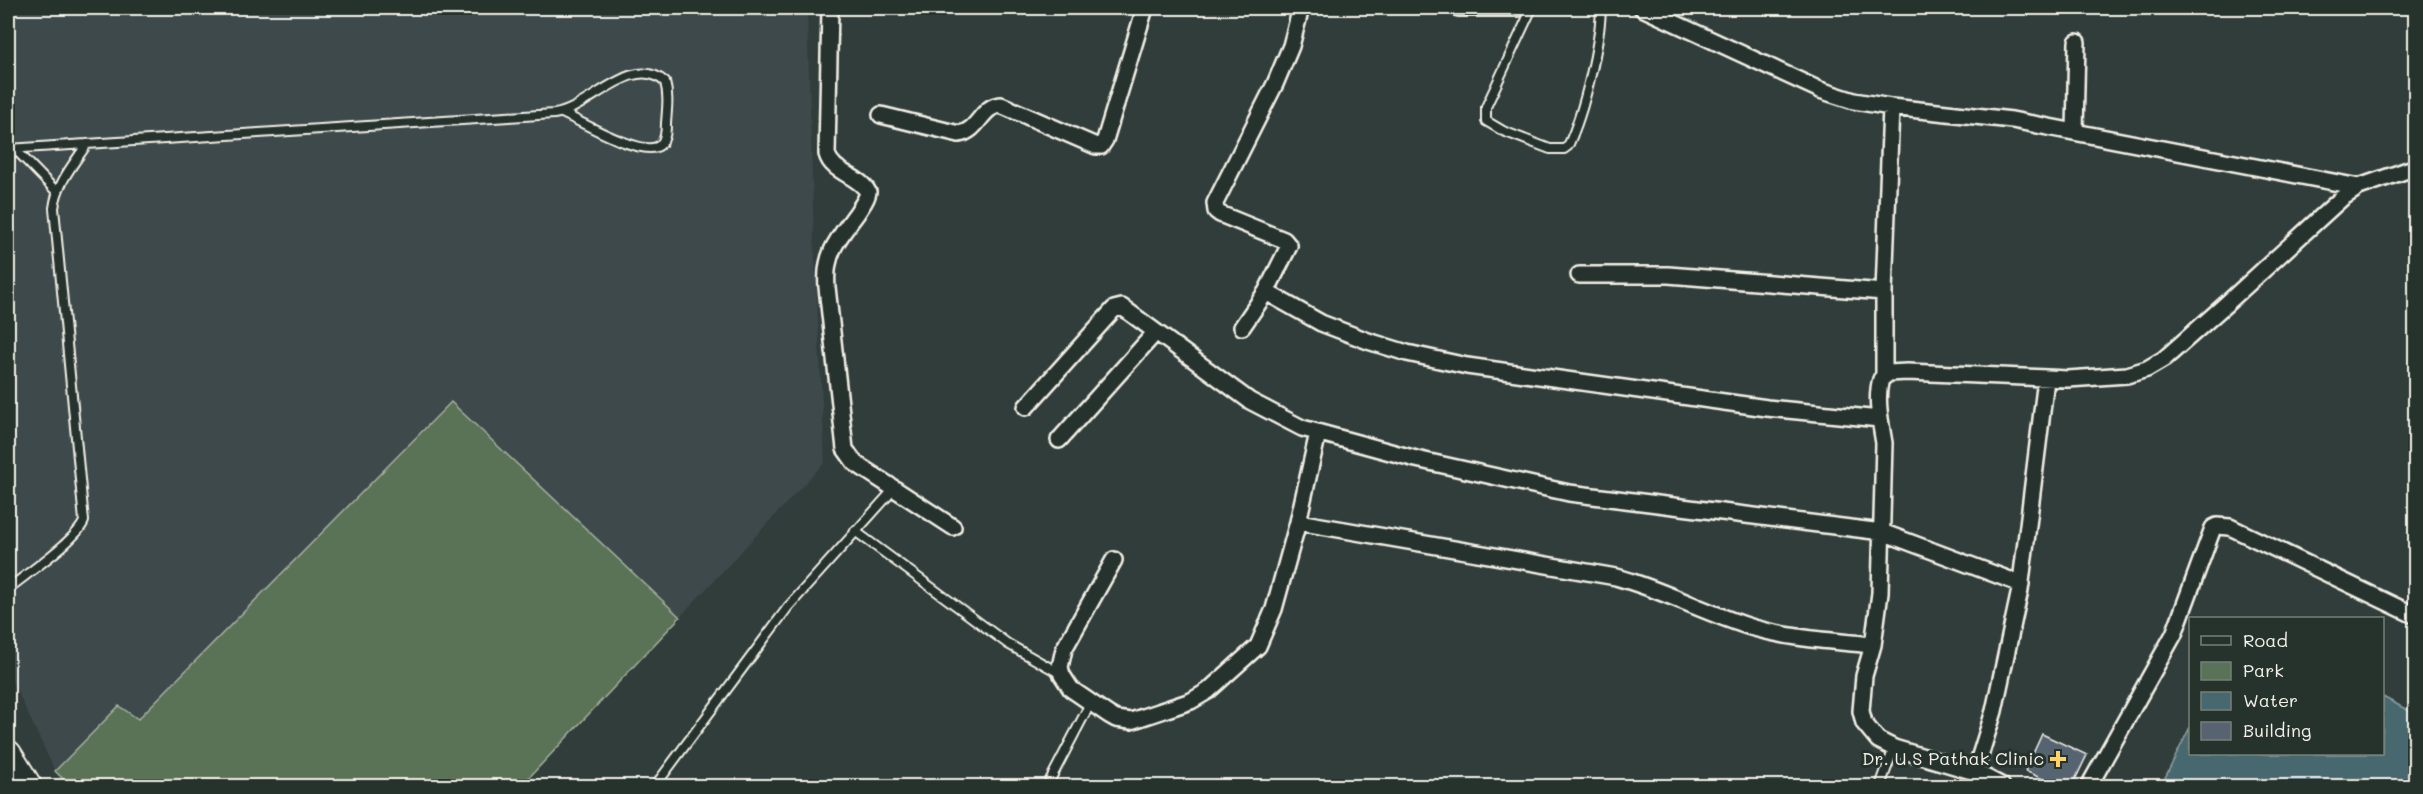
<svg xmlns="http://www.w3.org/2000/svg" width="2423" height="794" viewBox="0 0 2423 794" font-family="Mali,sans-serif">
<style>
.built{fill:#3c484b}
.green{fill:#5a7257;stroke:#a7b2a0;stroke-width:1.5}
.water{fill:#47686e;stroke:#8c9f9f;stroke-width:1.5}
.building{fill:#576371;stroke:#f4f1e8;stroke-width:1.5}
.lines{fill:none;stroke-linecap:round;stroke-linejoin:round}
.lane-casing{stroke:#f4f1e8;stroke-width:12}
.street-casing{stroke:#f4f1e8;stroke-width:20}
.primary-casing{stroke:#f4f1e8;stroke-width:30}
.lane{stroke:#26332d;stroke-width:8}
.street{stroke:#26332d;stroke-width:15}
.primary{stroke:#26332d;stroke-width:26}
.poi-dot{fill:#ffd166;stroke:#26332d;stroke-width:2}
.labels{text-anchor:middle;stroke-width:6;stroke-linejoin:round;paint-order:stroke}
.poi-label{font-size:18px;fill:#f4f1e8;stroke:#26332d;text-anchor:end}
</style>
<rect width="100%" height="100%" fill="#303d3b"/>
<filter id="ink" filterUnits="userSpaceOnUse"><feTurbulence type="fractalNoise" baseFrequency=".0167" numOctaves="2"/><feDisplacementMap in="SourceGraphic" scale="12" xChannelSelector="R" yChannelSelector="G"/><feConvolveMatrix kernelMatrix="1 2 1 2 8 2 1 2 1" color-interpolation-filters="sRGB"/></filter>
<g filter="url(#ink)">
<path class="built" d="M 8,8 L 807,8 L 814,238 L 825,462 L 680,617 L 450,402 L 138,719 L 119,706 L 55,771 L 8,672 Z"/>
<path class="green" d="M 451,402 L 680,617 L 521,786 L 70,786 L 55,771 L 119,706 L 138,719 Z"/>
<path class="water" d="M 2383,697 L 2415,714 L 2415,786 L 2161,786 L 2190,727 L 2190,754 L 2382,754 Z"/>
<path class="building" d="M 2042,734 L 2087,755 L 2072,786 L 2058,786 L 2025,771 Z"/>
<g class="lines">
<defs>
<path id="lane" d="M 1532,8 L 1486,107 L 1486,121 L 1503,131 L 1550,149 L 1564,149 L 1568,146 C 1584,112 1600,45 1601,8
M 8,149 L 554,114 C 589,110 632,52 665,82 C 669,96 667,109 666,123 C 666,130 666,140 660,145 C 644,159 580,121 562,113
M 15,149 L 56,191
M 855,531 L 1008,644 L 1061,674
M 8,589 C 25,575 78,539 84,521 L 54,208 C 57,183 73,165 87,144
M 655,786 L 788,607 L 894,489
M 1047,786 L 1091,702
M 1880,786 L 1894,748"/>
<path id="street" d="M 830,8 L 827,154 C 832,173 859,175 868,192 C 867,200 861,206 857,213 C 838,239 824,253 827,287 L 845,449 L 855,463 L 953,527
M 1458,8 L 1519,8
M 1642,8 L 1820,90 L 1854,101 L 1891,107 L 2012,120 L 2359,187
M 881,115 L 959,134 C 978,132 982,105 1001,105 L 1096,146 L 1101,146 L 1105,140 L 1145,8
M 2075,131 L 2077,42
M 1579,275 L 1668,275 L 1884,292
M 1266,292 L 1321,323 L 1368,341 L 1407,353 L 1467,366 L 1767,408 L 1880,419
M 1242,327 L 1266,292 L 1289,246 L 1284,240 L 1220,214 L 1216,211 L 1215,203 L 1275,84 L 1291,46 L 1301,8
M 1884,376 L 1884,292 L 1891,107
M 1026,407 L 1114,309 L 1122,307 L 1250,401 L 1302,428 L 1416,459 L 1569,493 L 1882,532 L 2021,584
M 1059,440 L 1155,333
M 1298,522 L 1616,577 C 1664,590 1707,614 1754,628 C 1793,639 1833,641 1873,645
M 1114,560 L 1064,649 L 1060,667 L 1062,675 L 1071,689 L 1109,715 L 1116,719 L 1131,721 L 1191,701 L 1208,691 L 1258,646 L 1274,609 L 1298,522 L 1318,433
M 1975,772 L 1994,711 L 2020,590 L 2046,379
M 2002,786 L 1975,772 L 1894,748 L 1878,740 L 1864,723 L 1861,711 L 1864,676 L 1873,645 L 1880,593 L 1884,443 C 1881,424 1875,399 1881,379 L 1889,373 L 1907,372 L 2068,379 L 2127,375 L 2147,369 L 2164,359 L 2225,305 L 2342,198 L 2359,187 L 2416,167
M 2089,786 L 2174,634 L 2213,528 L 2217,526 L 2230,527 L 2416,616"/>
<path id="primary" d="M 8,754 L 28,786"/>
</defs>
<use href="#lane" class="lane-casing"/>
<use href="#street" class="street-casing"/>
<use href="#primary" class="primary-casing"/>
<use href="#lane" class="lane"/>
<use href="#street" class="street"/>
<use href="#primary" class="primary"/>
</g>
</g>
<path class="poi-dot" d="M2055 750h6v6h6v6h-6v6h-6v-6h-6v-6h6z"/>
<g class="labels">
<g class="poi-label">
<text x="2044" y="765">Dr. U S Pathak Clinic</text>
</g>
</g>
<rect width="2423" height="794" fill="none" stroke="#26332d" stroke-width="30"/>
<rect x="15" y="15" width="2393" height="764" fill="none" stroke="#f4f1e8" stroke-width="2" filter="url(#ink)"/>
<rect x="2189" y="617" width="195" height="138" fill="#26332d" stroke="#787f78" stroke-width="1.5"/>
<rect x="2201" y="636" width="30" height="9" fill="#26332d" stroke="#787f78" stroke-width="1.5"/>
<text x="2243" y="647" font-size="18" fill="#f4f1e8">Road</text>
<rect x="2201" y="662" width="30" height="18" fill="#5a7257" stroke="#787f78" stroke-width="1.5"/>
<text x="2243" y="677" font-size="18" fill="#f4f1e8">Park</text>
<rect x="2201" y="692" width="30" height="18" fill="#47686e" stroke="#787f78" stroke-width="1.5"/>
<text x="2243" y="707" font-size="18" fill="#f4f1e8">Water</text>
<rect x="2201" y="722" width="30" height="18" fill="#576371" stroke="#787f78" stroke-width="1.5"/>
<text x="2243" y="737" font-size="18" fill="#f4f1e8">Building</text>
</svg>
